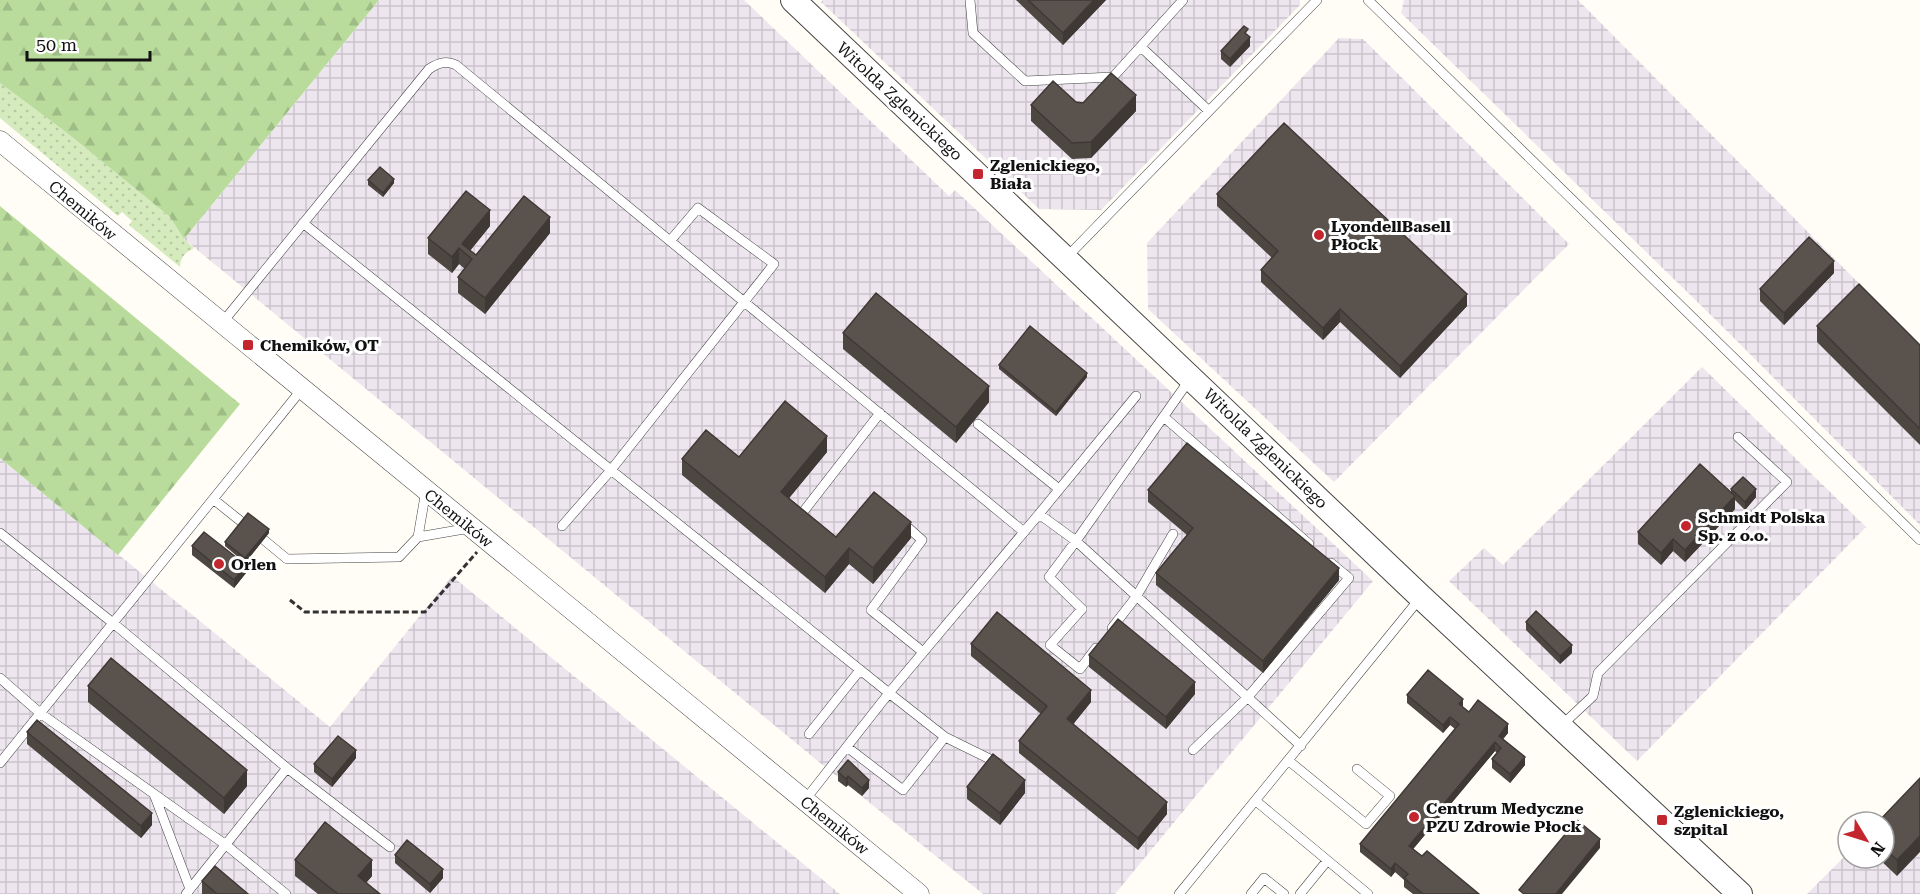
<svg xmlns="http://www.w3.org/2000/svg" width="1920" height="894" viewBox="0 0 1920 894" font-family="'Roboto Serif',serif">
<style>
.industrial{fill:url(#industrial-grid)}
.grass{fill:url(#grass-dots)}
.forest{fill:url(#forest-firs)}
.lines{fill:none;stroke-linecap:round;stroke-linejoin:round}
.service-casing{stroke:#444;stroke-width:10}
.minor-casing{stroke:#444;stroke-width:21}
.tertiary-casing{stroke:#444;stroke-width:26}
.path{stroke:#333;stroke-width:3;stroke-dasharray:6 3;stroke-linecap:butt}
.service{stroke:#fff;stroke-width:9}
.minor{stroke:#fff;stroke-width:20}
.tertiary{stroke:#fff;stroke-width:24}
.wall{fill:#4d4742}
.shaded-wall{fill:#3f3936}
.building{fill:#5a524d;stroke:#3f3936;stroke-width:1.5}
.poi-dot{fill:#c4262e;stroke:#fff;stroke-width:2}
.labels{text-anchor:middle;stroke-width:6;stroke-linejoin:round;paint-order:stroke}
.street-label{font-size:16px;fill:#111;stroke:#fff}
.poi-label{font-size:16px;font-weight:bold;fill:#111;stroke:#fff;text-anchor:start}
</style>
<defs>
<pattern id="industrial-grid" width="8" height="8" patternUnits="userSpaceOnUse" patternTransform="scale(1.5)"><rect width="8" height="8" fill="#eee6ef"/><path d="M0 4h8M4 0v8" fill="none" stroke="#cbc4cc"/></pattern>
<pattern id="grass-dots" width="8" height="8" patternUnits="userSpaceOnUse" patternTransform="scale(1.5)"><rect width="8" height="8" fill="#d5ebbd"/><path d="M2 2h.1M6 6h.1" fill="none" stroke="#b6c8a1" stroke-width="1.8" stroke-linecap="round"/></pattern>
<pattern id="forest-firs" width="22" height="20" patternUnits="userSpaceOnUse" patternTransform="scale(1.5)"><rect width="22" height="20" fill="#b9dc9c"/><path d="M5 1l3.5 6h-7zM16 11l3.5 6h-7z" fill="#9ebc85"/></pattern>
</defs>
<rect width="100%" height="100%" fill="#fffdf5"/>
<path class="industrial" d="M 379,0 L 744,0 L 949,196 L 955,190 L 1373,581 L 1115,894 L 983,894 L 819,762 L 184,239 Z
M 823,0 L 1300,0 L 1300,5 L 1101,210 L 1039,209 L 821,2 Z
M 1404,0 L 1578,0 L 1920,345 L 1920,525 L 1720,324 L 1401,13 Z
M 1339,38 L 1363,39 L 1569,244 L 1334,482 L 1148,309 L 1147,243 Z
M 1702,367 L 1866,527 L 1637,761 L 1449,581 L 1484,548 L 1503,565 Z
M 0,458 L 330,727 L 452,576 L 840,894 L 0,894 Z
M 1920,781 L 1920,894 L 1807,894 L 1848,853 L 1848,858 L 1884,858 L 1884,822 Z"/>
<path class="grass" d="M 0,83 L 67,133 L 170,217 L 184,239 L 194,248 C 185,253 181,256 180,267 L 129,225 L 132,221 L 122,212 L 118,216 L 0,118 Z"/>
<path class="forest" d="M 0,0 L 379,0 L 184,239 L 170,217 L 67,133 L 0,83 Z
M 0,206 L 240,404 L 118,555 L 0,458 Z"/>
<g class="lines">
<defs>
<path id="service" d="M 970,0 L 973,33 L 1025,81 L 1113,77 L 1183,0
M 1368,0 L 1920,540
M 1141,47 L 1209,111
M 303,223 L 889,693 L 805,800
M 1066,258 L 1317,0
M 222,323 L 429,69 C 438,63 446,60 456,65 L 1024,532 L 1039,514 L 1076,541 L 1190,379
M 1164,417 L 1309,544
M 978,424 L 1059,489
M 213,499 L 243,523
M 1039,514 L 1136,396
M 804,519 L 800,516 L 880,413
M 903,523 L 922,540 L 871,610 L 923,652
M 562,526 L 611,470 L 774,264 L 698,208 L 670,241
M 0,533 L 113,623 L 287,768
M 418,537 L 426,490
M 264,540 L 287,559 L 399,557 L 418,537 L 470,528
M 1112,628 L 1136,597 L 1173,534
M 1096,648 L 1080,669 L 1050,645 L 1082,609 L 1049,577 L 1076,541 L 1301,746
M 0,678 L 40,713 L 226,845 L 286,894
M 1561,726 L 1593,696 L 1598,673 L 1787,482 L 1738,437
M 809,734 L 860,670
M 945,737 L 1000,764
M 847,747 L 903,790 L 945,737 L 889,693 L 1024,532
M 1193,750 L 1247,698 L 1349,578 L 1331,563
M 1289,761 L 1366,824 L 1390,796 L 1357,769
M 0,763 L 302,389
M 154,794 L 190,889
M 1256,801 L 1368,894
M 186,894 L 287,768 L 390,847
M 1179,894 L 1421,597
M 1251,894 L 1264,878 L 1284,894
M 1300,894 L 1327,861"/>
<path id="minor" d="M 0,141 L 919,894"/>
<path id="tertiary" d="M 793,0 L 1421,597 L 1740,894"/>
</defs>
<use href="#service" class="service-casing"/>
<use href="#minor" class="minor-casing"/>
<use href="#tertiary" class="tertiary-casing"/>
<path class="path" d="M 290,600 L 305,612 L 425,612 L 477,552"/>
<use href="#service" class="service"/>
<use href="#minor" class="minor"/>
<use href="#tertiary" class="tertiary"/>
</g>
<path class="wall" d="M 1016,0 L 1106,0 L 1063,45 Z
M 1248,36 L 1250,46 L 1230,67 L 1221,59 L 1221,51 Z
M 1076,102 L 1136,111 L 1091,158 L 1072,159 L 1031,121 L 1031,105 Z
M 368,180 L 394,183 L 383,197 L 368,185 Z
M 1217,194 L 1467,306 L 1400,378 L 1340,322 L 1323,340 L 1261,282 L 1261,270 L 1272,258 L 1217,206 Z
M 490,226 L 470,251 L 476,255 L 550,233 L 485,314 L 458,293 L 458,277 L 465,269 L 459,264 L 452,273 L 428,254 L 428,238 Z
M 1834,273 L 1784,325 L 1760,301 L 1760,289 Z
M 1817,326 L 1920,345 L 1920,445 L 1817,342 Z
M 843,333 L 989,402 L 956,443 L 843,349 Z
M 999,365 L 1087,377 L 1056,416 L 999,369 Z
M 827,452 L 789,498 L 836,537 L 911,538 L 873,584 L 849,564 L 825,593 L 682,475 L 682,459 L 739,457 Z
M 1731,489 L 1756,497 L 1745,510 L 1735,500 L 1735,509 L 1685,562 L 1673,551 L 1661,565 L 1638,544 L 1638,532 L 1731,493 Z
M 1148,490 L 1339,580 L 1263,673 L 1156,585 L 1156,573 L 1187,535 L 1148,502 Z
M 269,533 L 245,563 L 225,546 L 225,542 Z
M 192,546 L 246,573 L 234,588 L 192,555 Z
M 1526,622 L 1572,653 L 1560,664 L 1526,630 Z
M 971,644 L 1091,702 L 1073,724 L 1167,814 L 1138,850 L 1019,753 L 1019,741 L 1041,714 L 971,656 Z
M 1089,655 L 1195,694 L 1166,729 L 1089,667 Z
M 88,686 L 247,786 L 224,814 L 88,702 Z
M 1407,695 L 1463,707 L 1469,712 L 1508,733 L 1503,739 L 1525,765 L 1510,783 L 1492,768 L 1492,759 L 1497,753 L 1495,751 L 1413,849 L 1422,856 L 1479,894 L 1413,894 L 1404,887 L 1404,880 L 1395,872 L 1391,877 L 1360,852 L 1360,844 L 1455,729 L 1450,725 L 1443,733 L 1407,703 Z
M 27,732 L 152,825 L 141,838 L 27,744 Z
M 356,758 L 332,787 L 314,772 L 314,764 Z
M 848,760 L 869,788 L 862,796 L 848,785 L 846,787 L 838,781 L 838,772 Z
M 1920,778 L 1897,876 L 1878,858 L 1884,858 L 1884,822 Z
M 967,787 L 1025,793 L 1000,825 L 967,799 Z
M 395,855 L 443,878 L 430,893 L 395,863 Z
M 295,860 L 372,876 L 366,883 L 380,894 L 318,894 L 295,876 Z
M 202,881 L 248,894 L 202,894 Z"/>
<path class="shaded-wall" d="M 1094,0 L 1106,0 L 1063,45 L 1063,33 Z
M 1250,37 L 1250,46 L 1230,67 L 1230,59 Z
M 1136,95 L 1136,111 L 1091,158 L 1091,142 Z
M 394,179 L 394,183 L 383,197 L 383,193 Z
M 490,210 L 490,226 L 467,254 L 462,244 Z
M 550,217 L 550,233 L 485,314 L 485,298 Z
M 459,248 L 459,264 L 452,273 L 452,257 Z
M 1834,261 L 1834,273 L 1784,325 L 1784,313 Z
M 1467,294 L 1467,306 L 1400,378 L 1400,366 Z
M 1340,309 L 1340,322 L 1323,340 L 1323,328 Z
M 1087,373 L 1087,377 L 1056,416 L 1056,412 Z
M 989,386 L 989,402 L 956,443 L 956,427 Z
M 827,436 L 827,452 L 781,508 L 781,492 Z
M 1756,489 L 1756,497 L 1745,510 L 1745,502 Z
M 1735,496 L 1735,509 L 1685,562 L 1685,550 Z
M 911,522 L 911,538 L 873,584 L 873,568 Z
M 269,529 L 269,533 L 245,563 L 245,558 Z
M 1673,539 L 1673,551 L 1661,565 L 1661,553 Z
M 849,548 L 849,564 L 825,593 L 825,577 Z
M 246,565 L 246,573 L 234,588 L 234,580 Z
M 1339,568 L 1339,580 L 1263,673 L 1263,661 Z
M 1572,645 L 1572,653 L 1560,664 L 1560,656 Z
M 1195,682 L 1195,694 L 1166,729 L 1166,717 Z
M 1091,690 L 1091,702 L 1067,732 L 1067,719 Z
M 1463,699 L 1463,707 L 1459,704 Z
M 1450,717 L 1450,725 L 1443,733 L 1443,725 Z
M 1508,724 L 1508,733 L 1499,744 L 1499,736 Z
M 1495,742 L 1495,751 L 1409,854 L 1409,846 Z
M 356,750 L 356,758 L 332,787 L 332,779 Z
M 1525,757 L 1525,765 L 1510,783 L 1510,774 Z
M 247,770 L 247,786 L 224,814 L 224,798 Z
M 848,776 L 848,785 L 846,787 L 846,779 Z
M 869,780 L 869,788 L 862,796 L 862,788 Z
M 1025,780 L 1025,793 L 1000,825 L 1000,813 Z
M 1167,802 L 1167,814 L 1138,850 L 1138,838 Z
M 152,813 L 152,825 L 141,838 L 141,826 Z
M 1920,836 L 1920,852 L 1897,876 L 1897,860 Z
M 1600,839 L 1600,848 L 1562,894 L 1556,894 Z
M 372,860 L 372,876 L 358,892 L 358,876 Z
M 1395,863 L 1395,872 L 1391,877 L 1391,869 Z
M 443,869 L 443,878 L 430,893 L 430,884 Z"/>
<path class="building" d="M 1028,0 L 1094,0 L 1063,33 Z
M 1244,26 L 1248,29 L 1245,33 L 1250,37 L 1230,59 L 1221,51 Z
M 1111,73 L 1136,95 L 1091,142 L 1072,143 L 1031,105 L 1053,81 L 1076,102 L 1083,103 Z
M 1284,123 L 1467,294 L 1400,366 L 1340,309 L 1323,328 L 1261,270 L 1278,251 L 1217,194 Z
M 380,167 L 394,179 L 383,193 L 368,180 Z
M 466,191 L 490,210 L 462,244 L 476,255 L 524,196 L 550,217 L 485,298 L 458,277 L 472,259 L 459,248 L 452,257 L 428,238 Z
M 1809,237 L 1834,261 L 1784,313 L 1760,289 Z
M 1859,284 L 1920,345 L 1920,429 L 1817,326 Z
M 876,293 L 989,386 L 956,427 L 843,333 Z
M 1030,326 L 1087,373 L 1056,412 L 999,365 Z
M 785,401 L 827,436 L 781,492 L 836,537 L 874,492 L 911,522 L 873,568 L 849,548 L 825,577 L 682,459 L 706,430 L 739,457 Z
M 1187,443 L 1339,568 L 1263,661 L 1156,573 L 1193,528 L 1148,490 Z
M 1700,464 L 1735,496 L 1685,550 L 1673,539 L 1661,553 L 1638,532 Z
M 1743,477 L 1756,489 L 1745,502 L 1731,489 Z
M 248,513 L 269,529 L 245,558 L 225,542 Z
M 204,532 L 246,565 L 234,580 L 192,546 Z
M 1536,611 L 1572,645 L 1560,656 L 1526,622 Z
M 997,612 L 1091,690 L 1067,719 L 1167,802 L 1138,838 L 1019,741 L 1047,706 L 971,644 Z
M 1118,619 L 1195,682 L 1166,717 L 1089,655 Z
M 111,658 L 247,770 L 224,798 L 88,686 Z
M 1428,670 L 1463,699 L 1459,704 L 1469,712 L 1478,700 L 1508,724 L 1499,736 L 1525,757 L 1510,774 L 1492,759 L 1501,748 L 1495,742 L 1409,846 L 1422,856 L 1427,851 L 1479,894 L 1423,894 L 1404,878 L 1408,874 L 1395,863 L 1391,869 L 1360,844 L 1459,724 L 1450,717 L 1443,725 L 1407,695 Z
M 37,720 L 152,813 L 141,826 L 27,732 Z
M 338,736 L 356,750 L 332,779 L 314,764 Z
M 993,754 L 1025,780 L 1000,813 L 967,787 Z
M 848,760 L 869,780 L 862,788 L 848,776 L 846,779 L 838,772 Z
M 1920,778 L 1920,836 L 1897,860 L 1884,848 L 1884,822 L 1878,822 Z
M 1577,820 L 1600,839 L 1556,894 L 1524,894 L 1519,890 Z
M 325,822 L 372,860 L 358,876 L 380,894 L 338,894 L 295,860 Z
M 407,840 L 443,869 L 430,884 L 395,855 Z
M 215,866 L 248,894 L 216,894 L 216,893 L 202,881 Z"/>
<g class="poi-dot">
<rect x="972" y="168" width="12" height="12" rx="3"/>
<circle cx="1319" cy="235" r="6"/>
<rect x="242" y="339" width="12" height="12" rx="3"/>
<circle cx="1686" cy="526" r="6"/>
<circle cx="219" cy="564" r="6"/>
<circle cx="1414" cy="817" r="6"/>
<rect x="1656" y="814" width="12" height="12" rx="3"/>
</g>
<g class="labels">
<g class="street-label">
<text transform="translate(900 101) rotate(43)" y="6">Witolda Zglenickiego</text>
<text transform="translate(83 210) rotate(40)" y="6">Chemików</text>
<text transform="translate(1266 448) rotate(44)" y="6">Witolda Zglenickiego</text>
<text transform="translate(459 518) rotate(39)" y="6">Chemików</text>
<text transform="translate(835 825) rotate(39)" y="6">Chemików</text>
</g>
<g class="poi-label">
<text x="990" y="171">Zglenickiego,<tspan x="990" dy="18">Biała</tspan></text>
<text x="1331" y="232">LyondellBasell<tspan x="1331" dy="18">Płock</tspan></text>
<text x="260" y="351">Chemików, OT</text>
<text x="1698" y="523">Schmidt Polska<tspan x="1698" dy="18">Sp. z o.o.</tspan></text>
<text x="231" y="570">Orlen</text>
<text x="1426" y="814">Centrum Medyczne<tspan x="1426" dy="18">PZU Zdrowie Płock</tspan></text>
<text x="1674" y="817">Zglenickiego,<tspan x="1674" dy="18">szpital</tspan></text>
</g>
</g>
<g transform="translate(1866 840) rotate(128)"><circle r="28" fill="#ffffff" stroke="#a0a0a0" stroke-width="1.5"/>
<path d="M0-4.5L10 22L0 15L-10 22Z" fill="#c4262e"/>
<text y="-9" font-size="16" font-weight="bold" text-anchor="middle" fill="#111111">N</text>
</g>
<path d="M27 51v9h123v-9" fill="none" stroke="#111111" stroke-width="3"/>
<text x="36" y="51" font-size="18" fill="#111111" stroke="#ffffff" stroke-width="4.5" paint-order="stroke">50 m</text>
</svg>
